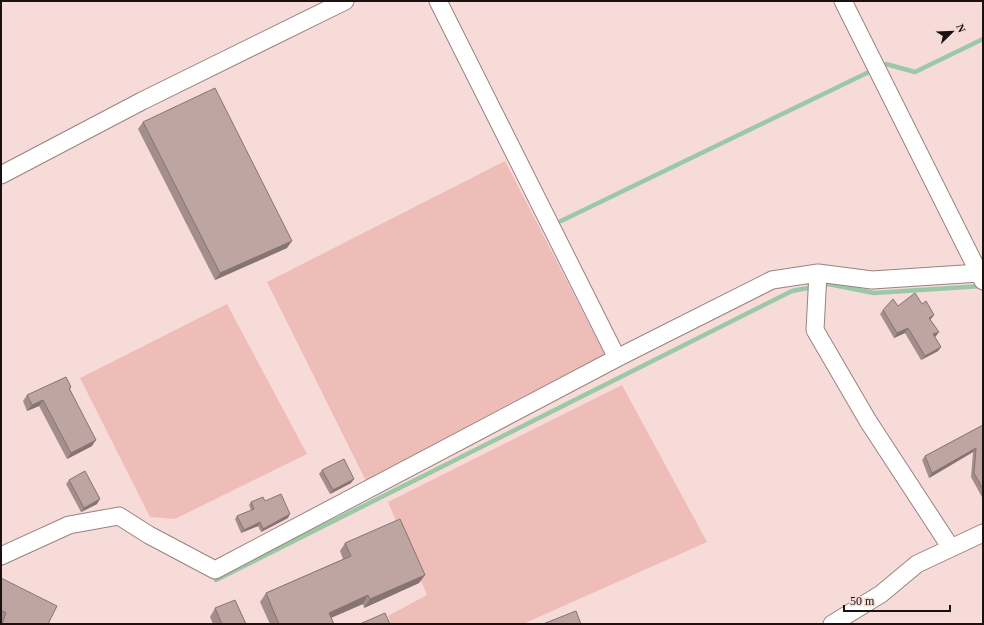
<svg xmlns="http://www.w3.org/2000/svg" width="984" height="625" viewBox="0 0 984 625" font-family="Georgia,serif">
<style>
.garden{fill:#efbdb8}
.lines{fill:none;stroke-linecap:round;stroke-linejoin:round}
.stream{stroke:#9bc9a8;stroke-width:4.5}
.minor-casing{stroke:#9a8280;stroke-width:19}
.minor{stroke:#fff;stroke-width:17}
.wall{fill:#a38e8b}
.shaded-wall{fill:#857471}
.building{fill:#bea5a2;stroke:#857471}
</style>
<rect width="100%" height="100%" fill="#f6dbd8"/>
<path class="garden" d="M 505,161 L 605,355 L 366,481 L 267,282 Z
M 227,304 L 307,454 L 175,519 L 150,517 L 80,378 Z
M 622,385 L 707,542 L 523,624 L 391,624 L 388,616 L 427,595 L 388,502 Z"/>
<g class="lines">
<path class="stream" d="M 880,67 L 886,64 L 915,72 L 983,39
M 561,221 L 873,70
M 821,285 L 828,284 L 874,293 L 982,286
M 216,580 L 792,291 L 813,287"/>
<defs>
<path id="minor" d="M 438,1 L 617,358 L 772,280 L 818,273 L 872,280 L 979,273
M 843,1 L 983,281
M 1,175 L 142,101 L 345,1
M 818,273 L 815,330 L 868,421 L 951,548
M 1,556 L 69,525 L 119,516 L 149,535 L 215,570 L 617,358
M 832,624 L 881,594 L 917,564 L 983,533"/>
</defs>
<use href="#minor" class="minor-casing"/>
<use href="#minor" class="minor"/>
</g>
<path class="wall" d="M 143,122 L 287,248 L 215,280 L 138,129 Z
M 898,306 L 934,315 L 930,320 L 936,336 L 935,337 L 941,347 L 938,351 L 921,360 L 905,333 L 894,338 L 880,314 L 883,310 Z
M 71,387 L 70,389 L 92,446 L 67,459 L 39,406 L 27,411 L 23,401 L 27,395 Z
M 983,425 L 983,499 L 971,477 L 973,452 L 929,478 L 922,460 L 925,456 Z
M 322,470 L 351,483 L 330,494 L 319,474 Z
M 69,480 L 97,504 L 81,512 L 66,484 Z
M 265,501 L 288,518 L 261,532 L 258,526 L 241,533 L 235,519 L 237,516 L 251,510 L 249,505 L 251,502 Z
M 345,543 L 425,575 L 419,583 L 364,608 L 363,604 L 331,618 L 334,624 L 270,624 L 260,602 L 266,593 L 343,559 L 340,551 Z
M 1,578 L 48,624 L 1,624 L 2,619 L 1,619 Z
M 215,608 L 246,624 L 213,624 L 210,617 Z"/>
<path class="shaded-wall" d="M 292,241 L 287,248 L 215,280 L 220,273 Z
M 934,315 L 931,319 L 926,322 L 929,318 Z
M 908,328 L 905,333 L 894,338 L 897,333 Z
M 939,332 L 936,336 L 930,339 L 933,334 Z
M 941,347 L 938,351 L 921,360 L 925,356 Z
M 43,400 L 39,406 L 27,411 L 32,405 Z
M 96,440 L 92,446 L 67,459 L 71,453 Z
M 976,448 L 973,452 L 929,478 L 932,473 Z
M 354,479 L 351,483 L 330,494 L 333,490 Z
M 100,499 L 97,504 L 81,512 L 84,508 Z
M 290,514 L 288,518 L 261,532 L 263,529 Z
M 260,522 L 258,526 L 241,533 L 244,530 Z
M 425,575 L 419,583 L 364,608 L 370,599 Z
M 368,595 L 363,604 L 323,621 L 329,613 Z"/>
<path class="building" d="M 215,88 L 292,241 L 220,273 L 143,122 Z
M 915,293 L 922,304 L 926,301 L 934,315 L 929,318 L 939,332 L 933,334 L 941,347 L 925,356 L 908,328 L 897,333 L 883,310 L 893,299 L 898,306 Z
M 66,377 L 71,387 L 69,388 L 96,440 L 71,453 L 43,400 L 32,405 L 27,395 Z
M 983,425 L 983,489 L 974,473 L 976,448 L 932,473 L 925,456 Z
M 344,459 L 354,479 L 333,490 L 322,470 Z
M 85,471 L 100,499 L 84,508 L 69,480 Z
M 281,494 L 290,514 L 263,529 L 260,522 L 244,530 L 237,516 L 254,509 L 251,502 L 263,497 L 265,501 Z
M 400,519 L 425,575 L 370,599 L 368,595 L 329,613 L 334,624 L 279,624 L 266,593 L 351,556 L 345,543 Z
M 1,578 L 57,606 L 48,624 L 2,624 L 6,613 L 1,610 Z
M 235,600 L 246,624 L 222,624 L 215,608 Z
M 576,611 L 581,624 L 543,624 Z
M 385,613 L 390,624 L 360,624 Z"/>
<rect width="984" height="625" fill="none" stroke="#1a1110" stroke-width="4"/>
<g transform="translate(952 32) rotate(67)" stroke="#f6dbd8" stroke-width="3" paint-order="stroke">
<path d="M0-3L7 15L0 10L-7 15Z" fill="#1a1110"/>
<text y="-6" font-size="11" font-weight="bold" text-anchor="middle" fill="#1a1110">N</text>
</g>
<path d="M844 605v6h106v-6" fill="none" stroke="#1a1110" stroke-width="2"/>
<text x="850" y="605" font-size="12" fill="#1a1110" stroke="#f6dbd8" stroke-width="3" paint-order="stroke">50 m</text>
</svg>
